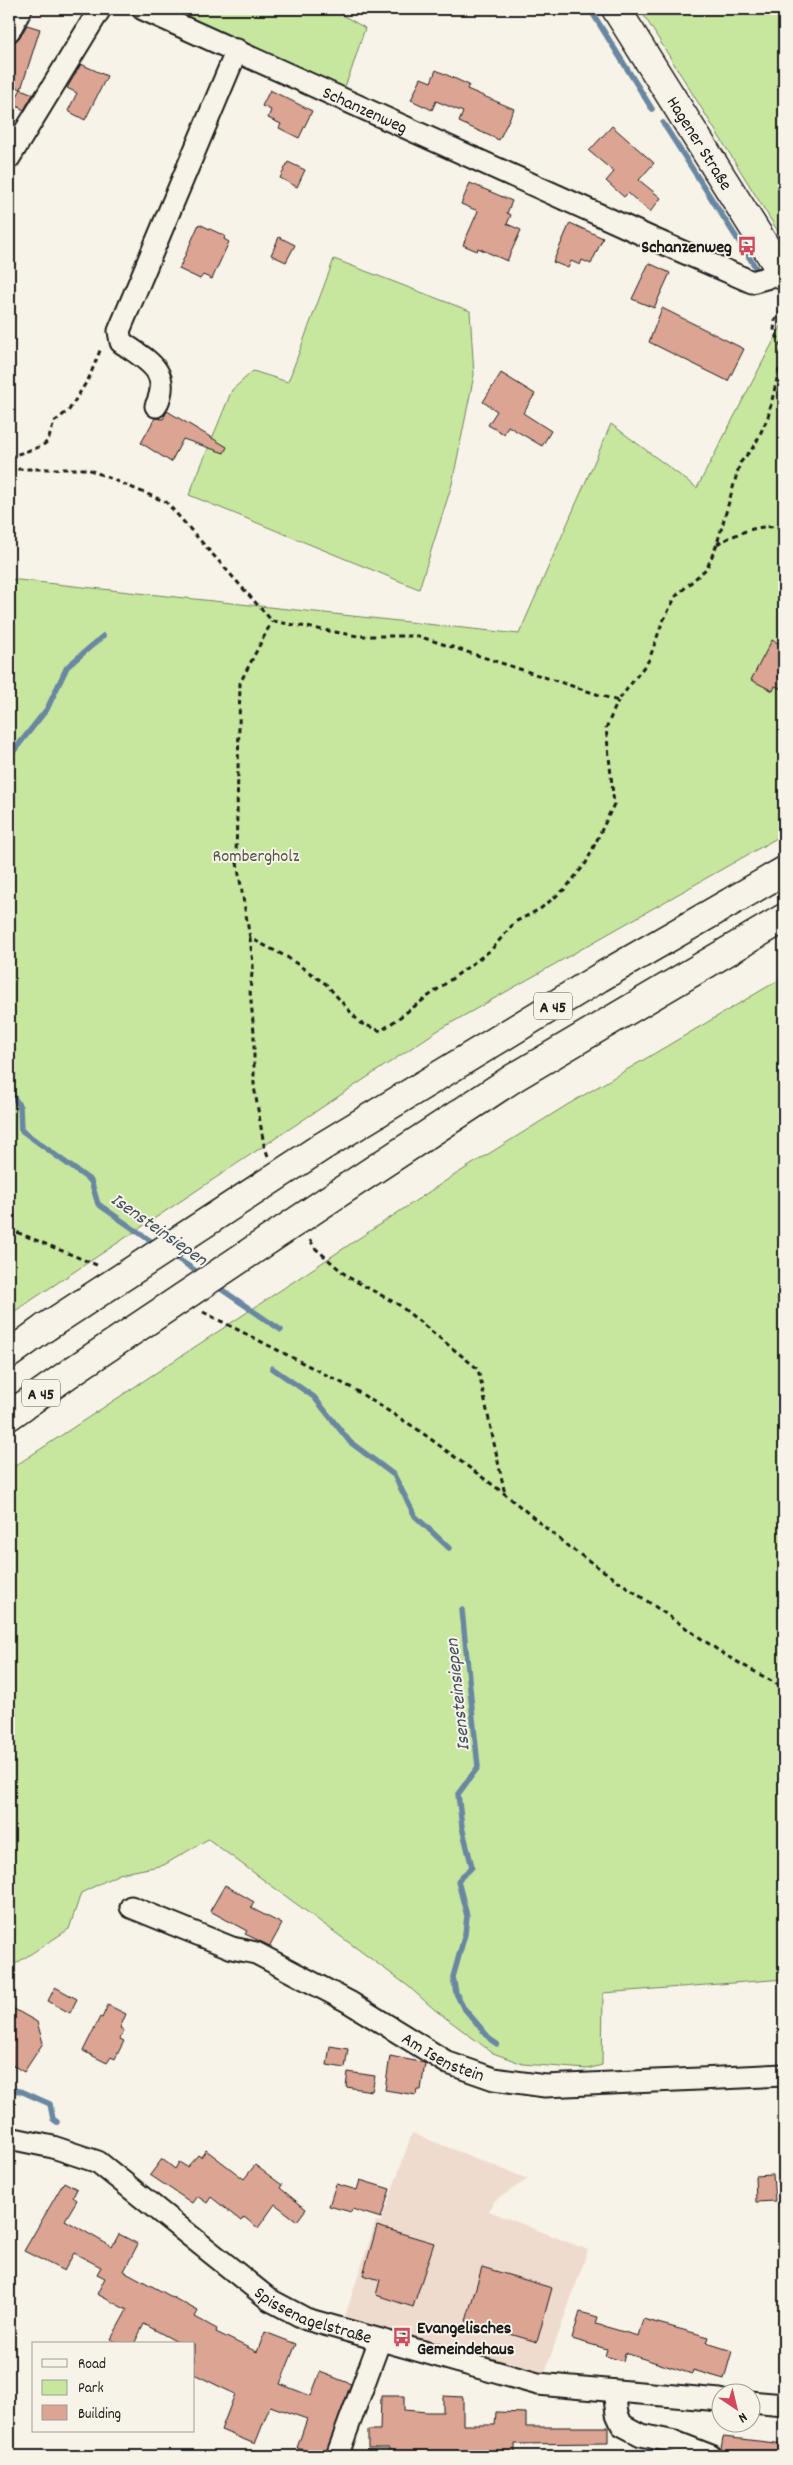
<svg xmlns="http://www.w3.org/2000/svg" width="793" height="2465" viewBox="0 0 793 2465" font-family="Dekko,sans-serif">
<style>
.built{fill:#efdbce}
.green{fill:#c7e79f;stroke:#72825e}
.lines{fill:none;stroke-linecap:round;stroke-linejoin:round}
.stream{stroke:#6987a1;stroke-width:5.5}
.building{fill:#dba493;stroke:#1c1c1c}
.minor-casing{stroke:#1c1c1c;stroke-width:25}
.major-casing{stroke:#1c1c1c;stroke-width:31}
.highway-casing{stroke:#1c1c1c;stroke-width:31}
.path{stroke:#1c1c1c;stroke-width:3;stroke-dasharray:5 4;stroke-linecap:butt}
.minor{stroke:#f7f3e8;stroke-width:21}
.major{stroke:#f7f3e8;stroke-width:28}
.highway{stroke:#f7f3e8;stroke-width:28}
.highway-bridge-casing{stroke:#1c1c1c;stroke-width:31;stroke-linecap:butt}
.highway-bridge{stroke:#f7f3e8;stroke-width:28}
.labels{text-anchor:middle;stroke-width:4;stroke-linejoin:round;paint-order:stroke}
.shield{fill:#f7f3e8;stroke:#5e5c59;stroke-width:1}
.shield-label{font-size:16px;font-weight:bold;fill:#1c1c1c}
.street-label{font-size:18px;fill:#1c1c1c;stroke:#f7f3e8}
.poi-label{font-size:18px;font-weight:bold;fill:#1c1c1c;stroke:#f7f3e8;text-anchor:end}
.park-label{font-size:18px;fill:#4f5943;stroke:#f7f3e8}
.water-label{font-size:19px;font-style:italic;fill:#42525f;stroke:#f7f3e8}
</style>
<rect width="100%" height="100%" fill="#f7f3e8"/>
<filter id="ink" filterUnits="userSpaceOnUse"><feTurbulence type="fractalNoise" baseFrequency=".02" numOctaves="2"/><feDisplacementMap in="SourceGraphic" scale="10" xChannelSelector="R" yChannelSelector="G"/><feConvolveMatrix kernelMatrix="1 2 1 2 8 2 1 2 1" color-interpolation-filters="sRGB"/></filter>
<g filter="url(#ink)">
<path class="built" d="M 412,2133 L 528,2179 L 493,2202 L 489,2211 L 588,2250 L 544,2375 L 345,2316 L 376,2221 L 381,2222 Z"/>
<path class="green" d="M 143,9 L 332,9 L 365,28 L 352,68 L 341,97 Z
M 640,9 L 784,9 L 784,241 Z
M 334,259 L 470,311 L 474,375 L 452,484 L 419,589 L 189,495 L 232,390 L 253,371 L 288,382 Z
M 784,321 L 784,834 L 437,1031 L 9,1315 L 9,579 L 519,634 L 611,424 L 697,488 Z
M 784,977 L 784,1979 L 603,1993 L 602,2065 L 587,2069 L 523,2064 L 493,2053 L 435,2010 L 408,1986 L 208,1839 L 164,1865 L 119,1874 L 81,1893 L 69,1929 L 9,1968 L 9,1470 L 450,1178 L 567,1105 Z"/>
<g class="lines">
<path class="stream" d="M 590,9 L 652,109
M 663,123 L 756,268
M 9,757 L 47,709 L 67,667 L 103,636
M 9,1089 L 20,1107 L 21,1130 L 91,1181 L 98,1204 L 158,1246
M 172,1255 L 202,1275
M 215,1285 L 281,1330
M 272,1368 L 314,1397 L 350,1442 L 394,1475 L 415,1516 L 449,1548
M 462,1610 L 478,1767 L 458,1794 L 462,1827 L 472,1867 C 468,1873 462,1874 458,1881 L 467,1916 L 465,1934 L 453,1977 L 456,1993 L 463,2007 L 491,2040 L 497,2044
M 9,2089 L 23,2092 L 50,2104 L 53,2119 L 57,2122"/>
</g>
<path class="building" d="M 27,25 L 40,29 L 21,89 L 9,84 L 9,50 L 11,43 L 20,37 Z
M 81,64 L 107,76 L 85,120 L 68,111 L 77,93 L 67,88 Z
M 436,70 L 469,85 L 467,89 L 514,109 L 499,140 L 459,122 L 463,112 L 436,101 L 432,110 L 411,100 L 421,78 L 431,82 Z
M 21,89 L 33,94 L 24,110 L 13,104 Z
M 270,90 L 312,111 L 299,138 L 279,128 L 281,124 L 268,118 L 271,110 L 262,106 Z
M 612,126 L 654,163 L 639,180 L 661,198 L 650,212 L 628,193 L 624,197 L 606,181 L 614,172 L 589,151 Z
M 288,162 L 305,170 L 297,187 L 280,178 Z
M 470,183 L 512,201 L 507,213 L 511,215 L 507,224 L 521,230 L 507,261 L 478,248 L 477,251 L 463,245 L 478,211 L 461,204 Z
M 570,223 L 603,238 L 591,264 L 582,260 L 580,265 L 571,261 L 568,268 L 553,262 Z
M 199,224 L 225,236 L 224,239 L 229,242 L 212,279 L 203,275 L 200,279 L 179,269 Z
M 279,237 L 295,245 L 286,262 L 271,255 Z
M 649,263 L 670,273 L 654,308 L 632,299 Z
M 662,308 L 744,349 L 728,381 L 649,342 Z
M 501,373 L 535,394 L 523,413 L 551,431 L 542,446 L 508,426 L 504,434 L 488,425 L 497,411 L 483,402 Z
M 167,411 L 227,447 L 224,453 L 183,439 L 171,462 L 141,443 L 155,418 L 163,419 Z
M 772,640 L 784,646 L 784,690 L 775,686 L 773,691 L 751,680 Z
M 225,1885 L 254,1902 L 251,1908 L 282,1924 L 270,1946 L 245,1934 L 247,1931 L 210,1911 Z
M 55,1987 L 77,1999 L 70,2013 L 48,2001 Z
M 108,2005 L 126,2014 L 120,2028 L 124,2030 L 120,2039 L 124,2041 L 115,2059 L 111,2057 L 107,2063 L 83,2051 L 100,2017 L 102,2018 Z
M 9,2006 L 37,2022 L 43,2043 L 24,2072 L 9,2063 Z
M 330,2046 L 348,2049 L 345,2068 L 327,2065 Z
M 390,2056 L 425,2063 L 421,2090 L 417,2090 L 416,2095 L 385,2090 Z
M 348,2072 L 375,2076 L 372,2091 L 346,2087 Z
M 206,2150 L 244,2179 L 255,2165 L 282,2185 L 280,2188 L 306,2209 L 297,2221 L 275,2204 L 258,2228 L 244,2217 L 241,2221 L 211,2197 L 207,2203 L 197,2196 L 192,2203 L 150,2175 L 162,2159 L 175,2169 L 179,2162 L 187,2167 L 198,2155 L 201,2157 Z
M 773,2175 L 775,2201 L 756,2202 L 755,2176 Z
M 360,2180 L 390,2189 L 381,2218 L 352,2209 L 351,2212 L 329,2206 L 336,2184 L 357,2190 Z
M 64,2182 L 77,2189 L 73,2197 L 77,2200 L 65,2220 L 112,2247 L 119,2234 L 138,2244 L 124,2271 L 198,2311 L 195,2317 L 217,2329 L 216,2332 L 257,2352 L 265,2332 L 296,2344 L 280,2384 L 311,2396 L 320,2372 L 351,2384 L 325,2456 L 297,2448 L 307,2419 L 270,2406 L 255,2444 L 221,2430 L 235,2394 L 194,2374 L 194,2344 L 181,2344 L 144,2324 L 134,2344 L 119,2344 L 111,2339 L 127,2310 L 97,2294 L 105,2278 L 97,2274 L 101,2267 L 74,2253 L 64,2271 L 24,2251 Z
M 377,2226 L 434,2243 L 413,2307 L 376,2295 L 380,2280 L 363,2275 Z
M 482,2267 L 552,2288 L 537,2342 L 466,2321 Z
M 580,2312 L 598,2317 L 596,2324 L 638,2336 L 643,2319 L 709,2337 L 707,2343 L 732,2351 L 724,2379 L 693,2370 L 692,2374 L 625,2353 L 623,2361 L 605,2356 L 607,2349 L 572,2339 Z
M 381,2396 L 404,2396 L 404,2410 L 427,2412 L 443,2412 L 443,2396 L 463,2397 L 463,2425 L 495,2425 L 496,2412 L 526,2413 L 526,2427 L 608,2427 L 608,2443 L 515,2444 L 515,2456 L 389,2452 L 389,2448 L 368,2448 L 368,2430 L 380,2430 Z
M 723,2437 L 784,2444 L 784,2456 L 747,2456 L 723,2453 L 721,2449 Z"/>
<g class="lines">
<defs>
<g id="minor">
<path id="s1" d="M 143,9 L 653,239 L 752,282 L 766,278 L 780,269"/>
<path d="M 9,31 L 21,9"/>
<path d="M 9,158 L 100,9"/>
<path d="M 156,406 C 173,371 146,360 121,342 L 119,331 L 237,50"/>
<path id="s2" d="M 131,1907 L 232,1948 L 256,1953 L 349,2002 L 448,2063 L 494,2079 L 545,2086 L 784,2075"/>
<path id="s3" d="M 9,2138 L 53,2147 L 98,2162 L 270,2300 L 306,2319 L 538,2384 L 720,2400"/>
<path d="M 614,2391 L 617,2414 L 622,2425 L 641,2435 L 675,2442 L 711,2456"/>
<path d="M 750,2402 L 784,2405"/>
<path d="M 337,2456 L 380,2340"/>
</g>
<g id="major">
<path id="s4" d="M 616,9 L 784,276"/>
</g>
<path id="highway" d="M 323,1146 L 599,978 L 784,871
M 349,1186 L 515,1077 L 784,918
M 9,1354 L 46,1327
M 9,1416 L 74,1370"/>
</defs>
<use href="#minor" class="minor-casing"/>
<use href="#major" class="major-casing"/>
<use href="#highway" class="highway-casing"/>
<path class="path" d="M 9,457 L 42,446 L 48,441 L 54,422 L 69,410 L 89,378 L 101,348
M 9,466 L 18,469 L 88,469 L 166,502 L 272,621 L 358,636 L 418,636 L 618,701 L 649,660 L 662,623 L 676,596 L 707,568 L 717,544 L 740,463 L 755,445 L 768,417 L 781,362 L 781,344 L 774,331 L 775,320 L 784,307
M 717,544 C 738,533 760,523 784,528
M 250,938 L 236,857 L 240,683 L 272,621
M 268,1156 L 264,1145 L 254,1086 L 254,1032 L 250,991 L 253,964 L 250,938 L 287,957 L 326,984 L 360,1023 L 381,1031 L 491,950 L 515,922 L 540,909 L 565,889 L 586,863 L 614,804 L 606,728 L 618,701
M 9,1229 L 99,1266
M 310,1240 L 315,1248 L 348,1277 L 399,1305 L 478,1369 L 505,1494
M 203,1312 L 352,1388 L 417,1429 L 505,1494 L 569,1547 L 725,1655 L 784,1688"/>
<use href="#minor" class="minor"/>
<use href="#major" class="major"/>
<use href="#highway" class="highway"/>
<defs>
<path id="highway-bridge" d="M 46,1327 L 323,1146
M 74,1370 L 349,1186"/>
</defs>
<use href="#highway-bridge" class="highway-bridge-casing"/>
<use href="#highway-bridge" class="highway-bridge"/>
</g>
</g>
<defs>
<symbol id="bus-bare" viewBox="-9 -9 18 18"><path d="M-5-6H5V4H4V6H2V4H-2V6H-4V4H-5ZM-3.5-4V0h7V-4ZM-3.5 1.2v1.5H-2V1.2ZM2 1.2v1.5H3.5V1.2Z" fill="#d1495b" stroke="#f7f3e8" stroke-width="2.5" paint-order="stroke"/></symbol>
</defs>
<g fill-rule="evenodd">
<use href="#bus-bare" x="733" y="232" width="28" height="28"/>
<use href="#bus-bare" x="388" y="2323" width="28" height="28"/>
</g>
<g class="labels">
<g class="shield">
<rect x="534" y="992.5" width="38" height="27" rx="4"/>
<rect x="22" y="1379.5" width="38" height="27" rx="4"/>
</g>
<g class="shield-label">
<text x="553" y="1012">A 45</text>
<text x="41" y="1399">A 45</text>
</g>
<g class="street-label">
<text dy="6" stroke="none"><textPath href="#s1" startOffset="244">Schanzenweg</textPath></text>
<text dy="6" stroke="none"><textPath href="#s4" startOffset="158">Hagener Straße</textPath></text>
<text dy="6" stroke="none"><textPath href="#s2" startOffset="348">Am Isenstein</textPath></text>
<text dy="6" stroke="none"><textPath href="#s3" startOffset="359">Spissenagelstraße</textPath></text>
</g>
<g class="poi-label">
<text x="732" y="252">Schanzenweg</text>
<text x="417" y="2333" text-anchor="start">Evangelisches<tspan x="417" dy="21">Gemeindehaus</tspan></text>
</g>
<g class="park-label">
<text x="256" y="861">Rombergholz</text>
</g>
<g class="water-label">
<text transform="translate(160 1228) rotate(35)" y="7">Isensteinsiepen</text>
<text transform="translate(456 1695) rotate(-96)" y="7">Isensteinsiepen</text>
</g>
</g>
<rect width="793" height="2465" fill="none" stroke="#f7f3e8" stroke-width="30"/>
<rect x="15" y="15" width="763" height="2435" fill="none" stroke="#1c1c1c" stroke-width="2" filter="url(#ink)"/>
<rect x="32" y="2342" width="162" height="90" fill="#f7f3e8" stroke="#9f9d96"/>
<rect x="42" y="2359" width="25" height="8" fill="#f7f3e8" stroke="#9f9d96"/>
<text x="78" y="2368" font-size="15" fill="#1c1c1c">Road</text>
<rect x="42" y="2380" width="25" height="15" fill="#c7e79f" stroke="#9f9d96"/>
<text x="78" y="2392" font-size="15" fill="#1c1c1c">Park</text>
<rect x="42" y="2405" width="25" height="15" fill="#dba493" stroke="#9f9d96"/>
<text x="78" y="2418" font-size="15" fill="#1c1c1c">Building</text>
<g transform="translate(736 2408) rotate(145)"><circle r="24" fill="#f7f3e8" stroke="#9f9d96"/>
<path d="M0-4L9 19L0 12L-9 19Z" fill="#d1495b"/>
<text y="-8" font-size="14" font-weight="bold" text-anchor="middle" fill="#1c1c1c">N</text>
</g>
</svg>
